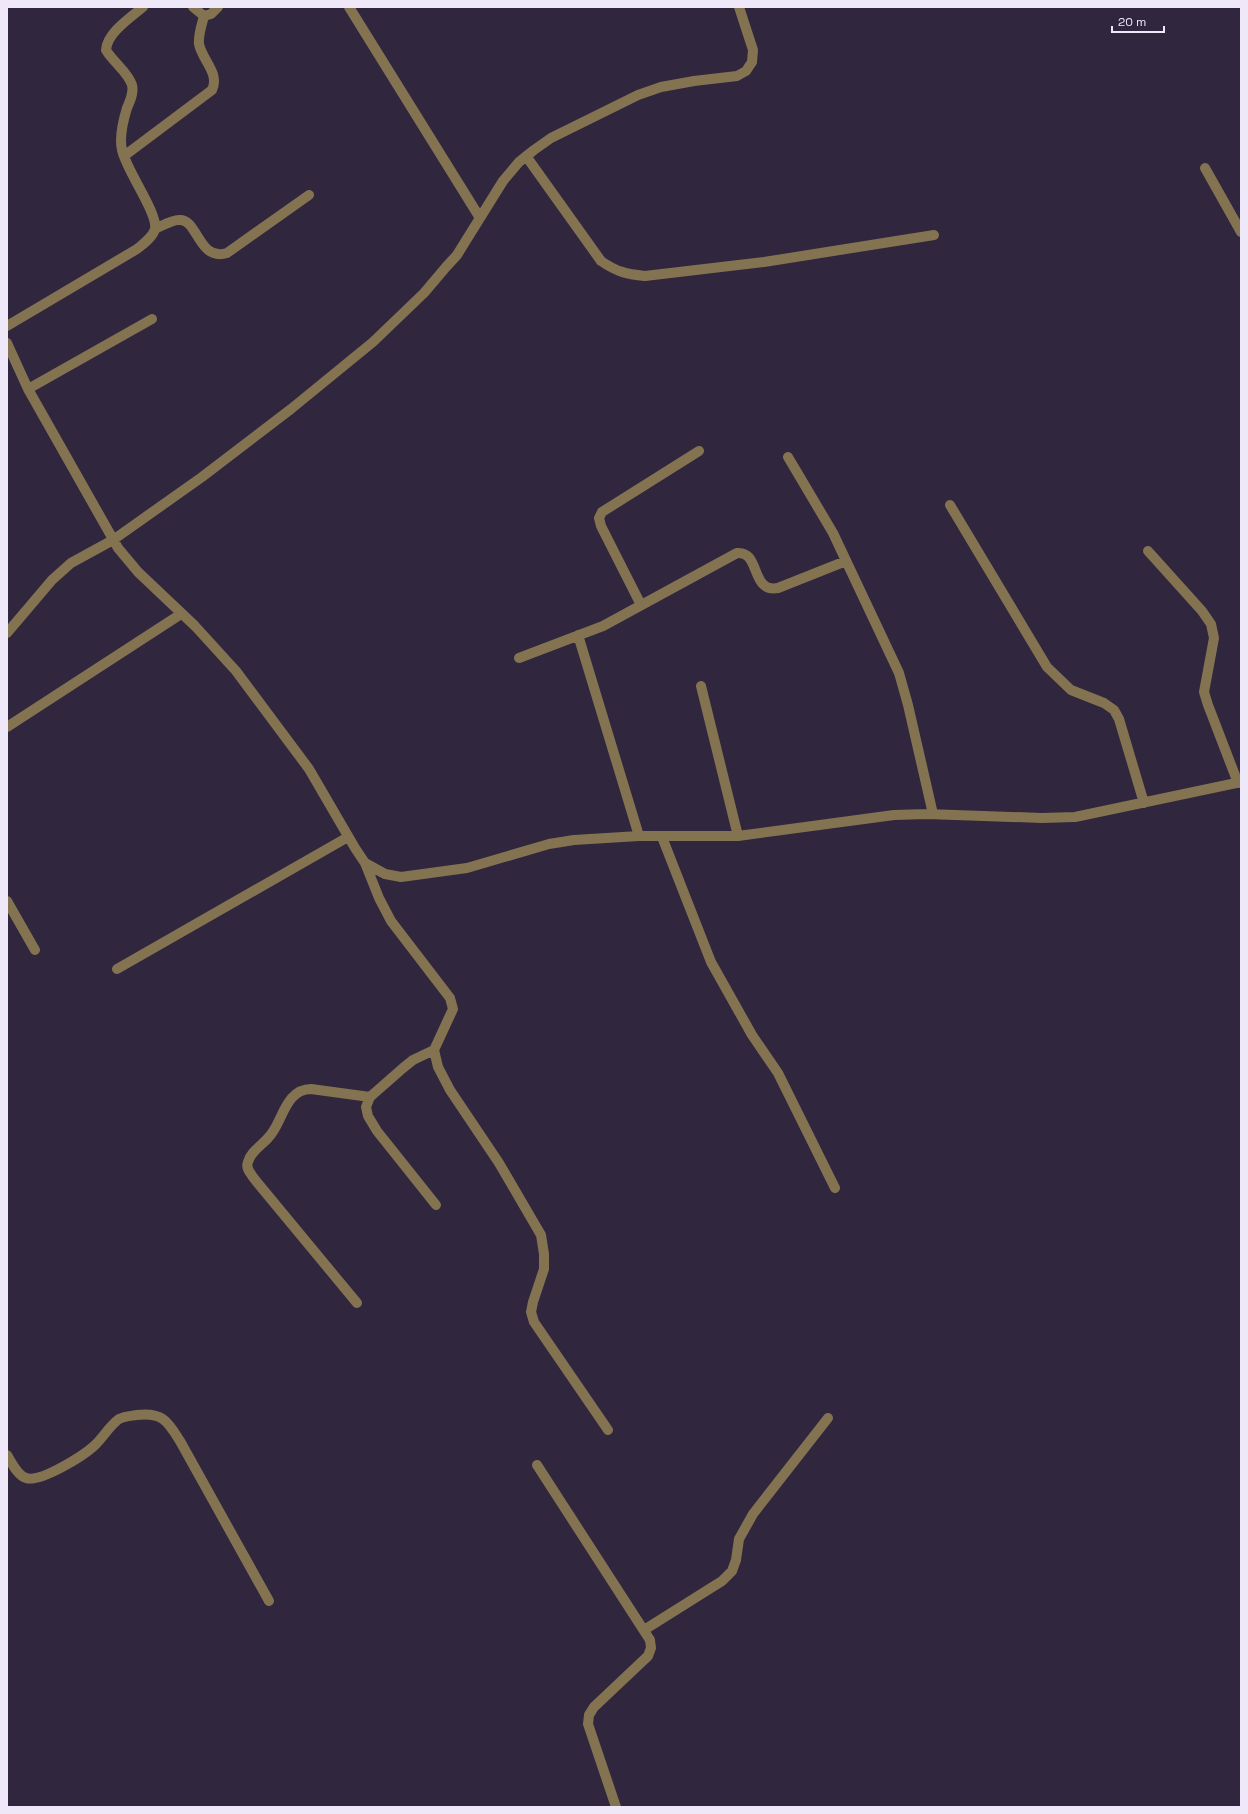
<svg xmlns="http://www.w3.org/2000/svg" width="1248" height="1814" viewBox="0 0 1248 1814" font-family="'Space Grotesk',sans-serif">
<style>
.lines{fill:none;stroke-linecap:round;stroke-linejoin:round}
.minor{stroke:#837351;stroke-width:10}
</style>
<rect width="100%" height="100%" fill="#30263e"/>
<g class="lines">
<path class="minor" d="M 193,7 L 204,16 L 211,14 L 218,7
M 349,7 L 480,218
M 124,156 L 212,90 C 220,73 202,60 199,44 C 198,35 202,24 204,16
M 526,156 L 601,261 C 617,272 626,274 645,276 L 764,262 L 934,235
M 1205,168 L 1241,232
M 155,229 C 162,226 171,220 179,220 C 198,218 198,262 227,253 L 309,195
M 7,326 L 137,249 C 143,244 153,237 155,229 C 158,213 126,170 122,150 C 119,137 123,121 127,108 C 130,101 134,93 132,85 C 128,72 113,62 106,50 C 107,33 130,18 143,7
M 7,343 L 28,389 L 118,548 L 138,572 L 195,626 L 236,671 L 309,769 L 355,848 L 365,863 L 385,874 L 401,877 L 467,868 L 549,844 L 574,840 L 639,836 L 738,836 L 894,815 L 927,814 L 1042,818 L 1075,817 L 1241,782
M 28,389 L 152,319
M 788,457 L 833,533 L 899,673 L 908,705 L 933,814
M 950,505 L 1047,667 L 1071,690 L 1104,703 L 1114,710 L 1119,719 L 1144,803
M 1148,551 L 1202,611 L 1211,624 L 1214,638 L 1204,692 L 1208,705 L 1238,783
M 641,605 L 601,526 L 599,518 L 602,512 L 699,451
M 7,633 L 52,580 L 71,563 L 113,540 L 202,477 L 291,409 L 373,342 L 424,293 L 446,267 L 457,255 L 503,181 L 519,162 L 534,150 L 551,138 L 638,95 L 661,87 L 694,81 L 737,76 L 746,71 L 752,62 L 753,50 L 739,7
M 578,635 L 639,836
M 519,658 L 603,626 L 737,553 C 761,551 750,593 778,588 L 846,561
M 701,686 L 738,836
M 7,727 L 181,614
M 662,837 L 711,962 L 752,1035 L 778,1073 L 835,1188
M 365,863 L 379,898 L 391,921 L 450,998 L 453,1009 L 434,1050 L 438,1067 L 450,1090 L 499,1163 L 541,1235 L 544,1254 L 544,1269 L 533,1302 L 531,1312 L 534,1322 L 608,1430
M 7,901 L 35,950
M 117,969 L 348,837
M 434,1050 L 413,1060 L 403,1068 L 370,1097 L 366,1107 L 368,1116 L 377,1131 L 436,1205
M 357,1303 L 256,1181 C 252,1175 245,1169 248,1162 C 251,1150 265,1144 272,1133 C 283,1118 287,1089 311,1089 L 370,1097
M 7,1455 C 12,1463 17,1475 26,1478 C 40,1483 83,1456 94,1446 C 103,1438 109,1426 119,1419 C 125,1416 131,1416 137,1415 C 163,1412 168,1422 180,1441 L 269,1601
M 537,1465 L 650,1640 L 651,1648 L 648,1656 L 594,1707 L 589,1715 L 588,1724 L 616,1807
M 644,1630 L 722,1581 L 732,1571 L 736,1560 L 739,1539 L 753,1514 L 828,1418"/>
</g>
<rect width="1248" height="1814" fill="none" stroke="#efe8f9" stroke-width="16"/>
<path d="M1112 26v6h52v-6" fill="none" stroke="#efe8f9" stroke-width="2"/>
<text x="1118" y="26" font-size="12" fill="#efe8f9" stroke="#30263e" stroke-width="3" paint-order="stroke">20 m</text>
</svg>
